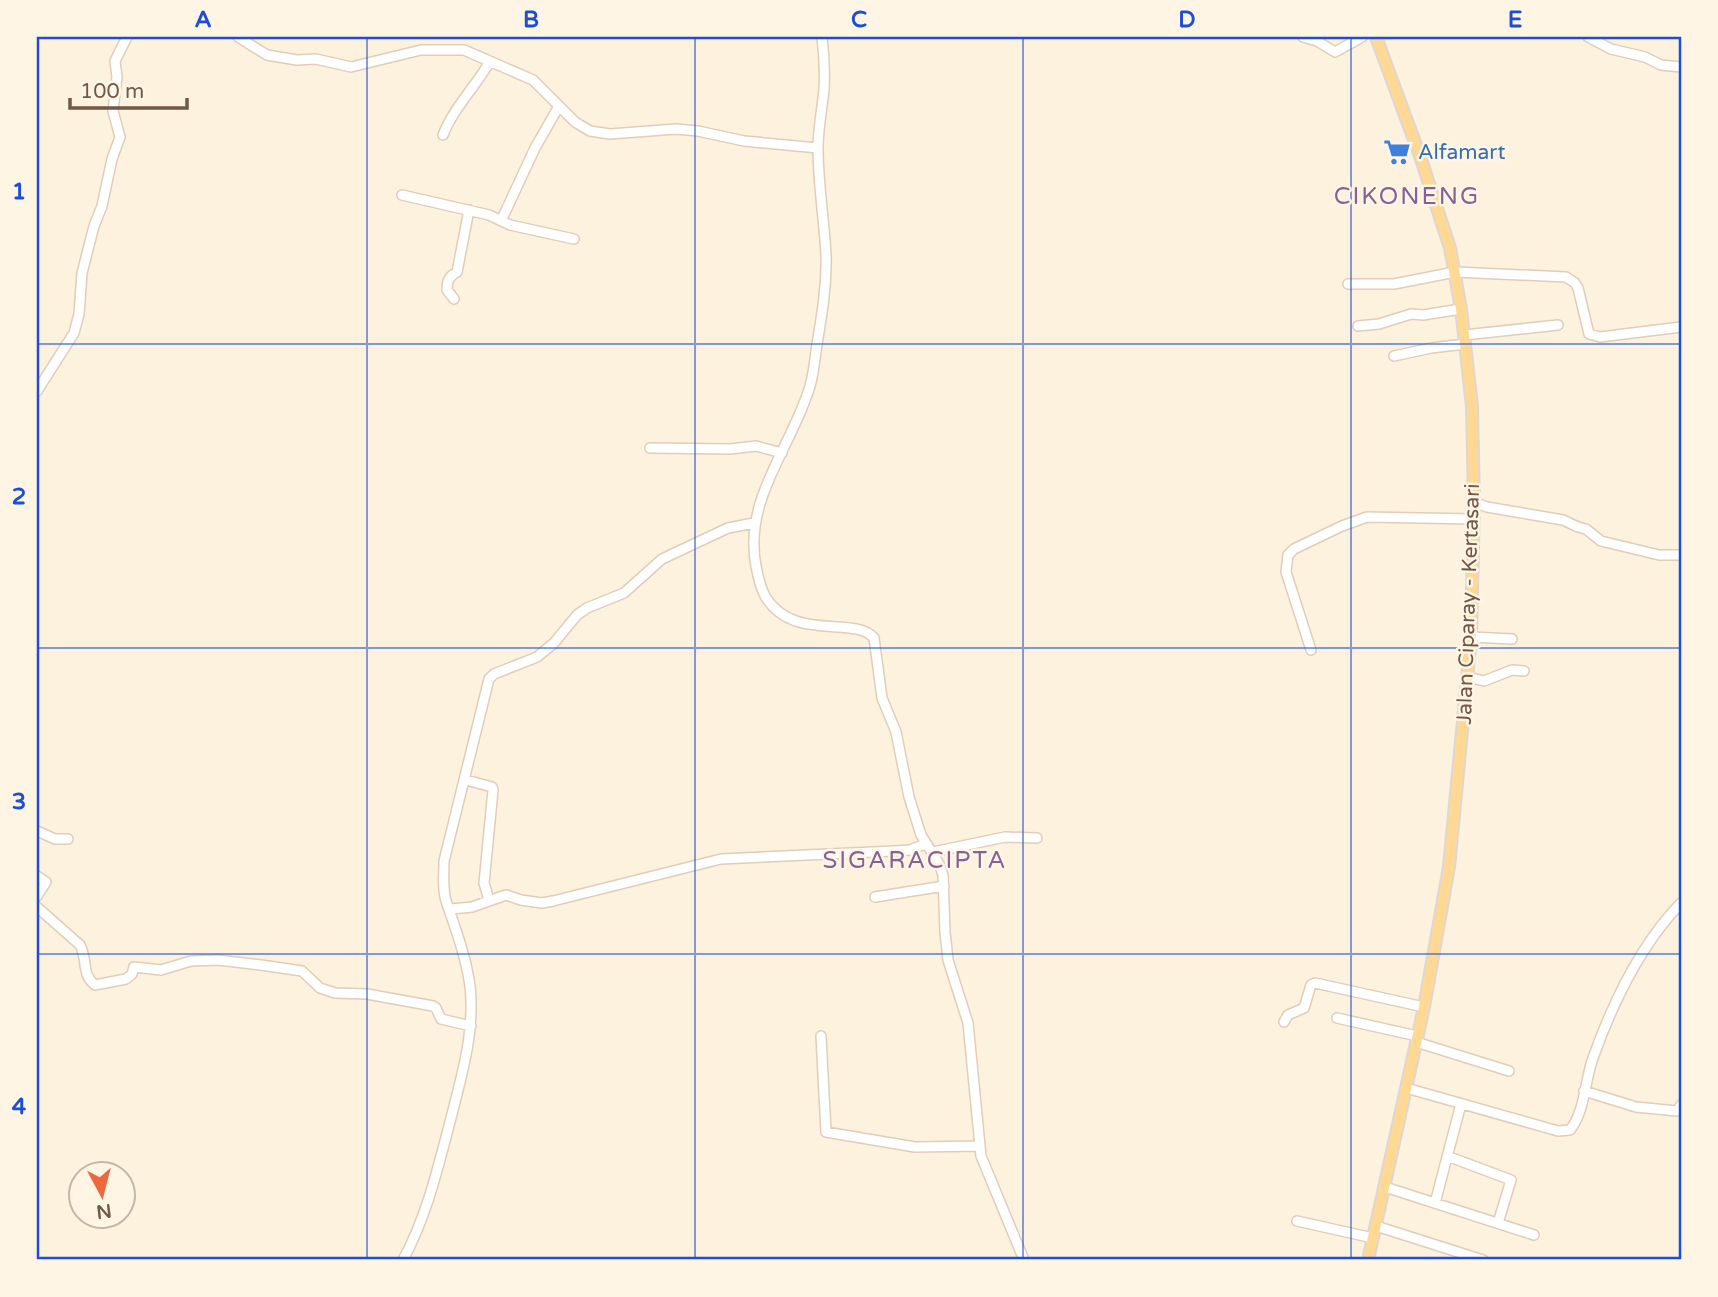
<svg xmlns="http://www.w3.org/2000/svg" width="1718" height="1297" viewBox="0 0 1718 1297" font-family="'Varela Round',sans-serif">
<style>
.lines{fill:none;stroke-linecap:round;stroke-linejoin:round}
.minor-casing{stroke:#e1cdba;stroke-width:12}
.major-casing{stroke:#ded7d3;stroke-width:14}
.minor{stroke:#fff;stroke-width:9}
.major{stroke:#ffd994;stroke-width:10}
.grid{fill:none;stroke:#1d4ed8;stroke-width:2;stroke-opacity:0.55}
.labels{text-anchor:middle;stroke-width:5;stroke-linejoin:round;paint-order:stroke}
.shop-label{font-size:21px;fill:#366cbe;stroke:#fff5e5;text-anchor:start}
.street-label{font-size:21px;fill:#745746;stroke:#fff5e5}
.quarter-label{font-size:24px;letter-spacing:2px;fill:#866197;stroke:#fff5e5}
.neatline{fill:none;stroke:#1d4ed8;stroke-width:2.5}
.grid-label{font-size:23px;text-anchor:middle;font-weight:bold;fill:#1d4ed8}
</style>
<rect width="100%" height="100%" fill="#fdf2de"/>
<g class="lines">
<defs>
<path id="minor" d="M 238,37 L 267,55 L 297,60 L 316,59 L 351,67 L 421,50 L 464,50 L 533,80 L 575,122 L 590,131 L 610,134 L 676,129 L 698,131 L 744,141 L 818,148
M 822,37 C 824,54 825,73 824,90 C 822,109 818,129 818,148 C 818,183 824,219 826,254 C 827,285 822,314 817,344 C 815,358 814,372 810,386 C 792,447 743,499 756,566 C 758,577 760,586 765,596 C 793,643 854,615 874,638 L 882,698 L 896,732 L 909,797 L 921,835 L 939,864 L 943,875 L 945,932 L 948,960 L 968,1023 L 981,1156 L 1024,1260
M 1303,37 L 1317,41 L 1335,52 L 1362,37
M 1588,37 L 1611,49 L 1645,57 L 1661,65 L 1681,67
M 443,135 C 453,109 475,87 489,63
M 402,195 L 489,215 L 510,225 L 574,239
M 501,221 L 535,148 L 559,106
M 1348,284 L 1394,284 L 1455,272 L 1566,277 L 1575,283 L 1578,288 L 1589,334 L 1600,337 L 1681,327
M 454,299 L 447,290 C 447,281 449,276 457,272 L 469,210
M 1358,326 L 1379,324 L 1411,314 L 1423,315 L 1461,309
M 1464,335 L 1558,325
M 1394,356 L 1431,348 L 1465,344
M 37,391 L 74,333 L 79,314 L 82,273 L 94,226 L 102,206 L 112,159 L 120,137 L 113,111 L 117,77 L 115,61 L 127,37
M 650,448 L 730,449 L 756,446 L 782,453
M 1474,502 L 1487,507 L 1563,520 L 1578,527 L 1586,529 L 1601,541 L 1659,555 L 1681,555
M 1471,637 L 1512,639
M 1311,650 L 1286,572 L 1288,555 L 1294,549 L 1342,526 L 1367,517 L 1473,519
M 1468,677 L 1484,681 L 1512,670 L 1524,671
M 466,780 L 492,787 L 493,790 L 484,883 L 489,900
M 37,831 L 55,839 L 68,839
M 933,852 L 1005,837 L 1037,838
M 37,876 L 46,882 L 37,896
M 875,897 L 944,886
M 37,907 L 80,945 C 88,960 81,974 95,985 L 126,979 L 132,974 L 134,967 L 161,970 L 191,961 L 218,960 L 261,965 L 302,971 L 320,988 L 335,993 L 367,994 L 433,1006 L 436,1008 L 441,1019 L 471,1026
M 451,909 L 472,907 L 506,895 L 521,900 L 542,903 L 553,901 L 721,859 L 895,851 L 910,850 L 925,844
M 1337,1018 L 1417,1036
M 1284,1022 L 1288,1015 L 1304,1008 L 1311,985 L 1315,983 L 1424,1007
M 821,1036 L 826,1132 L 915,1147 L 980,1146
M 1416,1042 L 1509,1071
M 1406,1088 L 1558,1131 L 1570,1130 C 1585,1112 1585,1079 1593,1058 C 1613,1002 1640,945 1681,903
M 1584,1091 L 1636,1107 L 1677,1111 L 1681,1105
M 1447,1156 L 1511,1180 L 1498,1223
M 1385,1187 L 1534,1235
M 1435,1203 L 1461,1104
M 1297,1221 L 1373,1238
M 1376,1226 L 1483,1260
M 403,1260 C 427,1216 438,1167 451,1118 C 462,1074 475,1032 470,986 C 466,957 456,930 447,904 C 442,891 444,874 444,861 L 489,679 L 494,674 L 537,657 L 554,643 L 577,615 L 587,608 L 624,593 L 662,559 L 728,528 L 754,523"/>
<path id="major" d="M 1368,1260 L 1424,1007 L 1449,867 L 1471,637 L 1474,502 L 1472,406 L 1461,309 L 1450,248 L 1420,156 L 1376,37"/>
</defs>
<use href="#minor" class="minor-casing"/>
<use href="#major" class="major-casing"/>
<use href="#minor" class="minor"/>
<use href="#major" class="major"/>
</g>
<path class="grid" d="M 367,37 L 367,1260M 695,37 L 695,1260M 1023,37 L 1023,1260M 1351,37 L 1351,1260M 37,344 L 1681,344M 37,648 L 1681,648M 37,954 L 1681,954"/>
<defs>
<symbol id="supermarket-bare" viewBox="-9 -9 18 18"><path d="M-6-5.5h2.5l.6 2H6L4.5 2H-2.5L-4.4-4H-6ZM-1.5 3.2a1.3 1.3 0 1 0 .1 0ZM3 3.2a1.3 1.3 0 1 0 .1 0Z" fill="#3f7fe0" stroke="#fff5e5" stroke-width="2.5" paint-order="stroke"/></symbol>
</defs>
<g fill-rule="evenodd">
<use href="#supermarket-bare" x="1378" y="133" width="38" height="38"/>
</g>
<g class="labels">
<g class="shop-label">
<text x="1418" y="159">Alfamart</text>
</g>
<g class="street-label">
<text transform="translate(1468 604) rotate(-88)" y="7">Jalan Ciparay - Kertasari</text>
</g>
<g class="quarter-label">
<text x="1407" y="204">CIKONENG</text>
<text x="915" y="868">SIGARACIPTA</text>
</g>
</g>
<rect width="1718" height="1297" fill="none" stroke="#fff5e5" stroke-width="77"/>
<g transform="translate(102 1195) rotate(173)"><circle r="33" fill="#fff5e5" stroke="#c7b6a5" stroke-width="2"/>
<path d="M0-5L12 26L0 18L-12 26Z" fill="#ed683e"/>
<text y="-10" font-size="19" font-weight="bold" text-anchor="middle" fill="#745746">N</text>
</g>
<path d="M70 98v10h117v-10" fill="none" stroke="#745746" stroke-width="3.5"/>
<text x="80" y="98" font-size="21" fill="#745746" stroke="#fff5e5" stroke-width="5" paint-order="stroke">100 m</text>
<rect x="38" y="38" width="1642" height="1220" class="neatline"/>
<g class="grid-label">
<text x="203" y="27">A</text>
<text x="531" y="27">B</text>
<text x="859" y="27">C</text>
<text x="1187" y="27">D</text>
<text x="1515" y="27">E</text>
<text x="19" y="199">1</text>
<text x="19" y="504">2</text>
<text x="19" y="809">3</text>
<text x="19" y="1114">4</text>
</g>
</svg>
